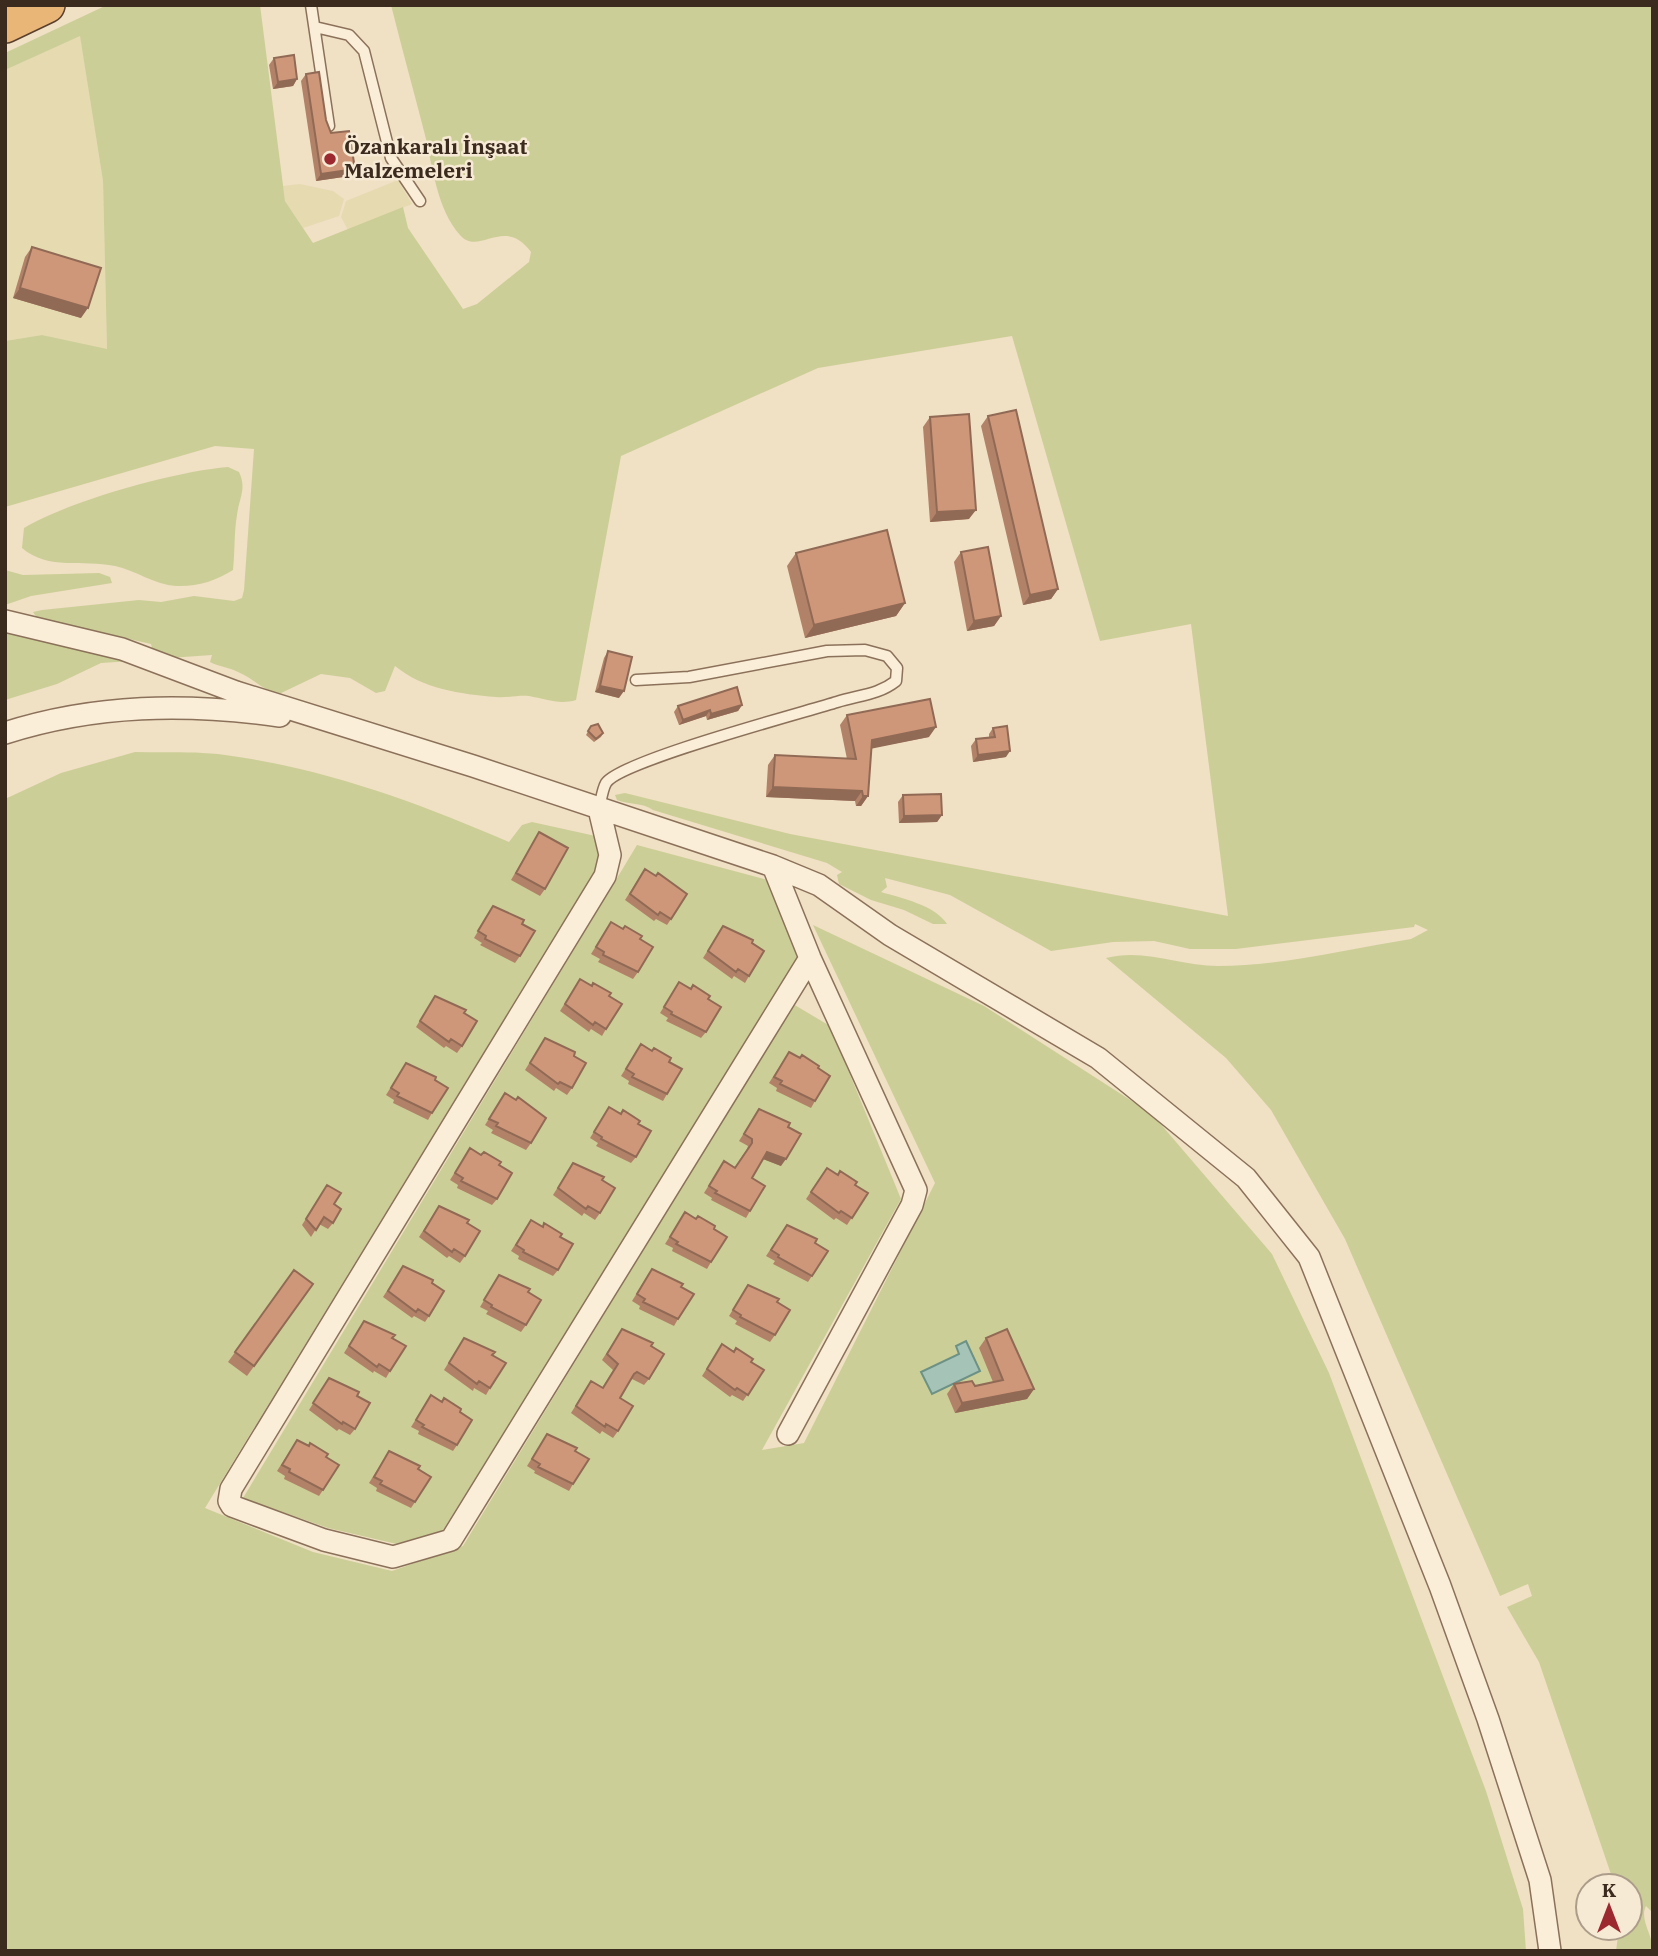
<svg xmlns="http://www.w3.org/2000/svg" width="1658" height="1956" viewBox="0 0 1658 1956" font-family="'IBM Plex Serif',serif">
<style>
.farmland{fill:#e6dab1}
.green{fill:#ccce97}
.water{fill:#a6c3b8;stroke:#6c9286;stroke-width:2}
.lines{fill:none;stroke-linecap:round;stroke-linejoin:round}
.service-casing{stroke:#8b715a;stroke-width:13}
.minor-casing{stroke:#8b715a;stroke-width:24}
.trunk-casing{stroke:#593f2e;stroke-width:38}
.service{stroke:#faeed8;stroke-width:10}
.minor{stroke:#faeed8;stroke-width:21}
.trunk{stroke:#eab677;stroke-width:35}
.wall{fill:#b28268}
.shaded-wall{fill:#916a55}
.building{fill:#cf9779;stroke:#916a55;stroke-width:2}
.poi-dot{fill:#9c2830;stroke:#f7ead4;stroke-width:2.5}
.labels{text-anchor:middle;stroke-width:5;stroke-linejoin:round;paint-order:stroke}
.poi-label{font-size:21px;font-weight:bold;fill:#3b2a1e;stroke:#f7ead4;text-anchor:start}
</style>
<rect width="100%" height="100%" fill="#f0e0c4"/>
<path class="farmland" d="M 80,35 L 103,181 L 107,350 L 42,335 L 5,341 L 5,70 Z
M 398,180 L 412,204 L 348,230 L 341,217 L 346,201 Z
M 300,184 L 333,191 L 344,199 L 339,216 L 303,228 L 285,201 L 283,186 Z"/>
<path class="green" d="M 107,5 L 260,5 L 285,201 L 313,243 L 403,207 L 408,228 L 463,309 L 477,304 L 529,262 L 531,252 C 504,215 479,257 460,235 C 437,209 433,168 425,135 C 414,92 402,49 391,5 L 1653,5 L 1653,1913 L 1646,1906 C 1639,1919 1653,1935 1653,1951 L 1616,1951 L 1619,1928 L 1630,1928 L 1630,1886 L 1615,1886 L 1539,1662 L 1507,1607 L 1532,1596 L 1528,1584 L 1500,1596 L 1345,1239 L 1271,1110 L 1226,1058 L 1106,958 C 1145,948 1179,966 1218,966 C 1282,966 1348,949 1411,939 L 1428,930 L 1415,924 L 1414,927 L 1236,949 L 1190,949 L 1154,941 L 1113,942 L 1051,951 L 950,895 L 885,878 L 887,887 L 881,892 C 901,898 935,905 947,924 L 933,924 L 904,910 L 871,900 L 839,884 L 837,875 L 842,872 L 827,863 L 653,810 C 642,802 629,805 617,800 L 615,795 L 625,793 L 790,834 L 1228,916 L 1191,624 L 1100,641 L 1012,336 L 818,368 L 621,456 L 576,700 C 559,705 546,699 529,696 C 518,695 507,698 496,697 C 460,694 423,689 395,666 L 385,691 L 376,693 L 350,678 L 321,674 L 279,694 C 261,689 254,679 238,672 C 228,667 220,667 210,662 L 212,655 L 155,659 L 151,644 L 37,618 L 33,612 L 42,610 L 139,600 L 161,602 L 194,596 L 234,601 L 242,598 L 244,590 L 254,449 L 215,446 L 5,507 L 5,341 L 42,335 L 107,349 L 103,181 L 80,36 L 5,70 L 5,53 Z
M 228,467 L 239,472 C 247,489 239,498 237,515 C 234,532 235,552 233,570 C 216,581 196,587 176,586 C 155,585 135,570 115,566 C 82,559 49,571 22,548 L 24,528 C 69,501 176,471 228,467 Z
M 5,570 L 23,575 L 99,573 L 110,577 L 112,583 L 31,596 L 5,605 Z
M 5,631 L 132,661 L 101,663 L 57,684 L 5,700 Z
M 135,752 C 164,753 196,751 225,755 C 324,768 419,803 509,842 L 522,825 L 532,822 L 600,837 L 605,854 L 205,1508 L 313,1552 L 392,1571 L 463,1546 L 793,1004 L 830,1026 L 901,1199 L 762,1450 L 804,1443 L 935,1183 L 813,925 L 984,1006 L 1152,1114 L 1272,1254 L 1329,1373 L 1486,1791 L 1523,1909 L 1526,1951 L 5,1951 L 5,799 L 61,773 Z
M 637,845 L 771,881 L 800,959 L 438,1538 L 401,1545 L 328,1528 L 243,1498 Z"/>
<path class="water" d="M 966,1341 L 980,1371 L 932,1394 L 921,1372 L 959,1354 L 956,1346 Z"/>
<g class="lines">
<defs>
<path id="service" d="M 311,5 L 329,126
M 315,27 L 349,35 L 364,51 L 391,158 L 420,201
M 599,809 C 601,801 602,790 606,783 C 620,761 802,713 837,702 C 859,695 878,695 896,681 L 897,668 L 887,656 L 865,650 L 827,651 L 689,677 L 636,680"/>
<path id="minor" d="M 5,621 L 122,649 L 236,692 L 473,766 L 773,866 L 819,885 L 890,935 L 1098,1058 L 1246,1178 L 1309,1257 L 1440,1586 L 1488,1719 L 1540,1880 L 1550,1951
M 5,733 C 96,704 186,703 280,716
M 599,809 L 610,855 L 605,876 L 231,1489 L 229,1501 L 232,1506 L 324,1540 L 393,1557 L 451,1540 L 810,958
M 773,866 L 810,958 L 916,1190 L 912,1205 L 788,1434"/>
<path id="trunk" d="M 5,25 L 47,5"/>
</defs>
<use href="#service" class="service-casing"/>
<use href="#minor" class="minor-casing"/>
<use href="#trunk" class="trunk-casing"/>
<use href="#service" class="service"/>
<use href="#minor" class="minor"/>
<use href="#trunk" class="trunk"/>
</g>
<path class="wall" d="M 274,58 L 297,79 L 293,86 L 273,89 L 269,65 Z
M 306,74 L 331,133 L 350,176 L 316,181 L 301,81 Z
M 32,247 L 81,318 L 13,298 L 25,257 Z
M 988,416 L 1058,589 L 1051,599 L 1023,605 L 981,426 Z
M 930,417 L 969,519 L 930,522 L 923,427 Z
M 961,552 L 1001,616 L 994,626 L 967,631 L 954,562 Z
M 796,553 L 905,603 L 896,616 L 805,638 L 787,566 Z
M 608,651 L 619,698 L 595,692 L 604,658 Z
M 742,705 L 738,711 L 707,720 L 706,716 L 679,725 L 674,712 L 678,706 Z
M 847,715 L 929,737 L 871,748 L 868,796 L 861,806 L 856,806 L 855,801 L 766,797 L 768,765 L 775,755 L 847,759 L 840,725 Z
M 591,726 L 603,733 L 601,737 L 594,742 L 586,735 Z
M 993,728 L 1006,757 L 973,762 L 971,746 L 976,739 L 989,737 L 989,734 Z
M 903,795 L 942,815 L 937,822 L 899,823 L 898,802 Z
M 539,832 L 545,889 L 540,896 L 511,880 Z
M 645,869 L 671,919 L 667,925 L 656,919 L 654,921 L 625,900 Z
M 493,906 L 522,924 L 520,956 L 515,963 L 480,945 L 482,943 L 474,938 Z
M 611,922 L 640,939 L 638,972 L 633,979 L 598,962 L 600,959 L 591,954 Z
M 723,926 L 752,943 L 749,976 L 745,983 L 734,976 L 732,979 L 703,958 Z
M 580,979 L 609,996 L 606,1029 L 602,1036 L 591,1029 L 589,1032 L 560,1011 Z
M 679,982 L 708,999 L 706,1032 L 701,1038 L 666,1021 L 668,1018 L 660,1013 Z
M 435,996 L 462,1046 L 457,1053 L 446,1046 L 444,1048 L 416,1027 Z
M 545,1038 L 574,1056 L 572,1088 L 567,1095 L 556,1088 L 554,1091 L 525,1070 Z
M 641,1044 L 669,1062 L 667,1094 L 663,1101 L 628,1084 L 629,1081 L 621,1076 Z
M 789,1052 L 818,1068 L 815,1101 L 811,1108 L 776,1091 L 777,1088 L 769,1083 Z
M 406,1063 L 435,1080 L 432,1113 L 428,1120 L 393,1103 L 394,1100 L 386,1095 Z
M 505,1093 L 531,1143 L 526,1150 L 491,1133 L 493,1130 L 485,1125 Z
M 609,1107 L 638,1124 L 636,1157 L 631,1163 L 596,1146 L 598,1143 L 590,1138 Z
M 759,1109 L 788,1127 L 781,1166 L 763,1159 L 752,1178 L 750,1211 L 746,1218 L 711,1200 L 712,1198 L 704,1193 L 724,1161 L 735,1167 L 747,1149 L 748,1146 L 739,1141 Z
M 470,1148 L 499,1165 L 497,1199 L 492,1205 L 457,1188 L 458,1185 L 450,1180 Z
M 573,1163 L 602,1180 L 600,1213 L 595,1220 L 584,1213 L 582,1216 L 553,1195 Z
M 827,1168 L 868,1193 L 847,1225 L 836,1218 L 834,1220 L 806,1199 Z
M 327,1185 L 334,1204 L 333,1223 L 328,1229 L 319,1224 L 311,1237 L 302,1225 Z
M 439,1206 L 467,1223 L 465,1256 L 460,1263 L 449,1256 L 447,1258 L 419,1237 Z
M 685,1212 L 714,1229 L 711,1262 L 707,1269 L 672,1251 L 673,1248 L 665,1244 Z
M 531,1220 L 560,1237 L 558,1270 L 553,1276 L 518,1259 L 519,1256 L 511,1251 Z
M 787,1225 L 828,1251 L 808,1282 L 773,1264 L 775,1261 L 766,1256 Z
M 403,1266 L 432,1283 L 429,1316 L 425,1322 L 414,1316 L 412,1318 L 383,1297 Z
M 652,1269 L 681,1287 L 678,1319 L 674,1326 L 639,1309 L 640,1306 L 632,1301 Z
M 294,1270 L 313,1284 L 247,1376 L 228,1362 Z
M 499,1275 L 528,1292 L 526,1325 L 521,1332 L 486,1314 L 488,1311 L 480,1307 Z
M 748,1285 L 777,1302 L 775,1335 L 770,1342 L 735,1324 L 737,1321 L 729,1316 Z
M 364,1321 L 392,1338 L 390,1371 L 386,1378 L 374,1371 L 373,1373 L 344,1353 Z
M 622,1329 L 651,1346 L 649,1379 L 644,1385 L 632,1379 L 630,1380 L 620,1398 L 618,1431 L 613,1438 L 602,1431 L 600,1434 L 571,1413 L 591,1381 L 602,1388 L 613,1370 L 602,1360 Z
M 464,1338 L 492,1355 L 490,1388 L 486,1395 L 474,1388 L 473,1391 L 444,1370 Z
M 986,1338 L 1034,1389 L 1027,1399 L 955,1413 L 947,1394 L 954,1384 L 975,1386 L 993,1382 L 979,1348 Z
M 722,1344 L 764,1370 L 743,1401 L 732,1395 L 730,1397 L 702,1376 Z
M 329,1378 L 357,1396 L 355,1429 L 350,1435 L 339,1429 L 337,1431 L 309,1410 Z
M 431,1395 L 460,1412 L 457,1445 L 453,1451 L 418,1434 L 419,1431 L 411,1427 Z
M 547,1434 L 575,1451 L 573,1484 L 569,1491 L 534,1473 L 535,1471 L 527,1466 Z
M 297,1440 L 326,1457 L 323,1490 L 319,1496 L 284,1479 L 285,1476 L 277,1471 Z
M 389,1451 L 418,1469 L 415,1502 L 411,1508 L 376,1491 L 377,1488 L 369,1483 Z"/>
<path class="shaded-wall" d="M 297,79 L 293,86 L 273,89 L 278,82 Z
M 355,169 L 350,176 L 316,181 L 321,174 Z
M 20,288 L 88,308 L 81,318 L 13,298 Z
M 976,510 L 969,519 L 930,522 L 937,512 Z
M 1058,589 L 1051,599 L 1023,605 L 1030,595 Z
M 905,603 L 896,616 L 805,638 L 814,625 Z
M 1001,616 L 994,626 L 967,631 L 974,621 Z
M 600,686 L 624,691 L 619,698 L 595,692 Z
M 742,705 L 738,711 L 707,720 L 711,714 Z
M 710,710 L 706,716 L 679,725 L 683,720 Z
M 936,727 L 929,737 L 865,750 L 872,740 Z
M 1010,751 L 1006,757 L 973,762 L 978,755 Z
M 773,787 L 862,791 L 855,801 L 766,797 Z
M 863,796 L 868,796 L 861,806 L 856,806 Z
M 942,815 L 937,822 L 899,823 L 904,816 Z
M 767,1152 L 786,1159 L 781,1166 L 763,1159 Z
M 1034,1389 L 1027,1399 L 955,1413 L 962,1403 Z"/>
<path class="building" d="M 294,55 L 297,79 L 278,82 L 274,58 Z
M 319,72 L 326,120 L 331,133 L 349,131 L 355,169 L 321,174 L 306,74 Z
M 32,247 L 101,268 L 88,308 L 20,288 Z
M 1016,410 L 1058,589 L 1030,595 L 988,416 Z
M 969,414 L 976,510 L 937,512 L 930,417 Z
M 887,530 L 905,603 L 814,625 L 796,553 Z
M 988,547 L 1001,616 L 974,621 L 961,552 Z
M 608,651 L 632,657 L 624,691 L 600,686 Z
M 737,687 L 742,705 L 711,714 L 710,710 L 683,720 L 678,706 Z
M 930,699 L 936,727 L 872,740 L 868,796 L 863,796 L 862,791 L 773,787 L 775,755 L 856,759 L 847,715 Z
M 598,724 L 603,733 L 596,739 L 588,731 L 591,726 Z
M 1007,726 L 1010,751 L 978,755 L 976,739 L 995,737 L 993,728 Z
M 941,794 L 942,815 L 904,816 L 903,795 Z
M 539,832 L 568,848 L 545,889 L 516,873 Z
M 645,869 L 656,876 L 658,873 L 687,894 L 671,919 L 660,912 L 658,915 L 630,894 Z
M 493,906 L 524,920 L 522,924 L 535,931 L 520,956 L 485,939 L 486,936 L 478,931 Z
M 611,922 L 623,929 L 625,926 L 642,936 L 640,939 L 653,947 L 638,972 L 603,955 L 604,952 L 596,947 Z
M 723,926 L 753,940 L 752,943 L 764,951 L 749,976 L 738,969 L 736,972 L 708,951 Z
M 580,979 L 592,986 L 593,983 L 611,993 L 609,996 L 622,1004 L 606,1029 L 595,1022 L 593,1025 L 565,1004 Z
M 679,982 L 691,989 L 693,985 L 710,996 L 708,999 L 721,1007 L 706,1032 L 671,1014 L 672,1012 L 664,1007 Z
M 435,996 L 466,1010 L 464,1013 L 477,1021 L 462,1046 L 451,1039 L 449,1042 L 420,1021 Z
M 545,1038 L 575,1052 L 574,1056 L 586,1063 L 572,1088 L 560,1082 L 558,1084 L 530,1063 Z
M 641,1044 L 652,1051 L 654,1048 L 671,1058 L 669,1062 L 682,1069 L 667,1094 L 632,1077 L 634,1074 L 626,1069 Z
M 789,1052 L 800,1058 L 802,1055 L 819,1066 L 818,1068 L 830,1076 L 815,1101 L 780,1084 L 782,1081 L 774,1077 Z
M 406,1063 L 436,1077 L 435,1080 L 448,1088 L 432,1113 L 397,1096 L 399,1093 L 391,1088 Z
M 505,1093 L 516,1100 L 518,1097 L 546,1118 L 531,1143 L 496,1126 L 498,1123 L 489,1119 Z
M 609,1107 L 621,1114 L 623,1110 L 640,1121 L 638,1124 L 651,1131 L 636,1157 L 601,1139 L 602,1137 L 594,1132 Z
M 759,1109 L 790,1123 L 788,1127 L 801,1134 L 786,1159 L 767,1152 L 752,1178 L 765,1186 L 750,1211 L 715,1193 L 717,1191 L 709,1186 L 724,1161 L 735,1168 L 752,1143 L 752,1139 L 744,1134 Z
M 470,1148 L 481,1155 L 484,1152 L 501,1162 L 499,1165 L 512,1173 L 497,1199 L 461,1181 L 463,1178 L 455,1173 Z
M 573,1163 L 604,1177 L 602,1180 L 615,1188 L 600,1213 L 588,1206 L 586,1209 L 558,1188 Z
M 827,1168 L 838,1175 L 840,1171 L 857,1182 L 855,1185 L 868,1193 L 852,1218 L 841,1211 L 839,1213 L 811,1192 Z
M 327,1185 L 341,1193 L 334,1204 L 341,1209 L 333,1223 L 324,1217 L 316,1230 L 306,1219 Z
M 439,1206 L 469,1220 L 467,1223 L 480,1231 L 465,1256 L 454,1249 L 452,1252 L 424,1231 Z
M 685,1212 L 696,1219 L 698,1216 L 715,1226 L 714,1229 L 727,1237 L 711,1262 L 676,1244 L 678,1242 L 670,1237 Z
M 531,1220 L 543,1227 L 544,1223 L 562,1234 L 560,1237 L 573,1244 L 558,1270 L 523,1252 L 524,1250 L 516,1245 Z
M 787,1225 L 817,1239 L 815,1243 L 828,1251 L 812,1276 L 778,1257 L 779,1255 L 771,1250 Z
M 403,1266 L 433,1280 L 432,1283 L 444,1291 L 429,1316 L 418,1309 L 416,1312 L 388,1291 Z
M 652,1269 L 683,1284 L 681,1287 L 694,1294 L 678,1319 L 643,1302 L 645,1299 L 637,1294 Z
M 294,1270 L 313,1284 L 254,1366 L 235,1352 Z
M 499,1275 L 530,1289 L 528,1292 L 541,1300 L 526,1325 L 491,1307 L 492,1305 L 484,1300 Z
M 748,1285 L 779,1299 L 777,1302 L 790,1310 L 775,1335 L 740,1317 L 741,1315 L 733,1310 Z
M 364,1321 L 395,1335 L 392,1338 L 406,1346 L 390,1371 L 379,1364 L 377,1367 L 349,1346 Z
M 622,1329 L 653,1343 L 651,1346 L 664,1354 L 649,1379 L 637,1372 L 634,1374 L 620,1398 L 633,1406 L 618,1431 L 606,1424 L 605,1427 L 576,1406 L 591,1381 L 603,1388 L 618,1364 L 607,1354 Z
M 1007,1329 L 1034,1389 L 962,1403 L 954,1384 L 972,1381 L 975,1386 L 1003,1380 L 986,1338 Z
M 464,1338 L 495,1352 L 492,1355 L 506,1363 L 490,1388 L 479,1381 L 477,1384 L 449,1363 Z
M 722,1344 L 734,1352 L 736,1348 L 753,1359 L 751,1362 L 764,1370 L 748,1395 L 737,1388 L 735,1390 L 707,1369 Z
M 329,1378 L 359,1392 L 357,1396 L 370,1403 L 355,1429 L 343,1422 L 342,1424 L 313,1403 Z
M 431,1395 L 442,1402 L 444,1398 L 461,1409 L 460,1412 L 472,1420 L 457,1445 L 422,1427 L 424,1425 L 416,1420 Z
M 547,1434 L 577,1448 L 575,1451 L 589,1459 L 573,1484 L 538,1467 L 540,1464 L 532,1459 Z
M 297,1440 L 309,1446 L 310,1443 L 328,1454 L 326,1457 L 339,1465 L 323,1490 L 289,1472 L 290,1469 L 282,1465 Z
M 389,1451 L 420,1466 L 418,1469 L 431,1477 L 415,1502 L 380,1484 L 382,1481 L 374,1477 Z"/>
<circle class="poi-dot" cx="330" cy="159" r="7"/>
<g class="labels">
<g class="poi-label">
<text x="344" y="154">Özankaralı İnşaat<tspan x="344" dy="24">Malzemeleri</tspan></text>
</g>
</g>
<rect width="1658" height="1956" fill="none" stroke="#3b2a1e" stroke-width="14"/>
<g transform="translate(1609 1907)"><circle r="33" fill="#f7ead4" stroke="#ac9d8b" stroke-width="2"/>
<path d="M0-5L12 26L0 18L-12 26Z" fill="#9c2830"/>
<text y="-10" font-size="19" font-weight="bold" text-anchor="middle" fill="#3b2a1e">K</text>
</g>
</svg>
